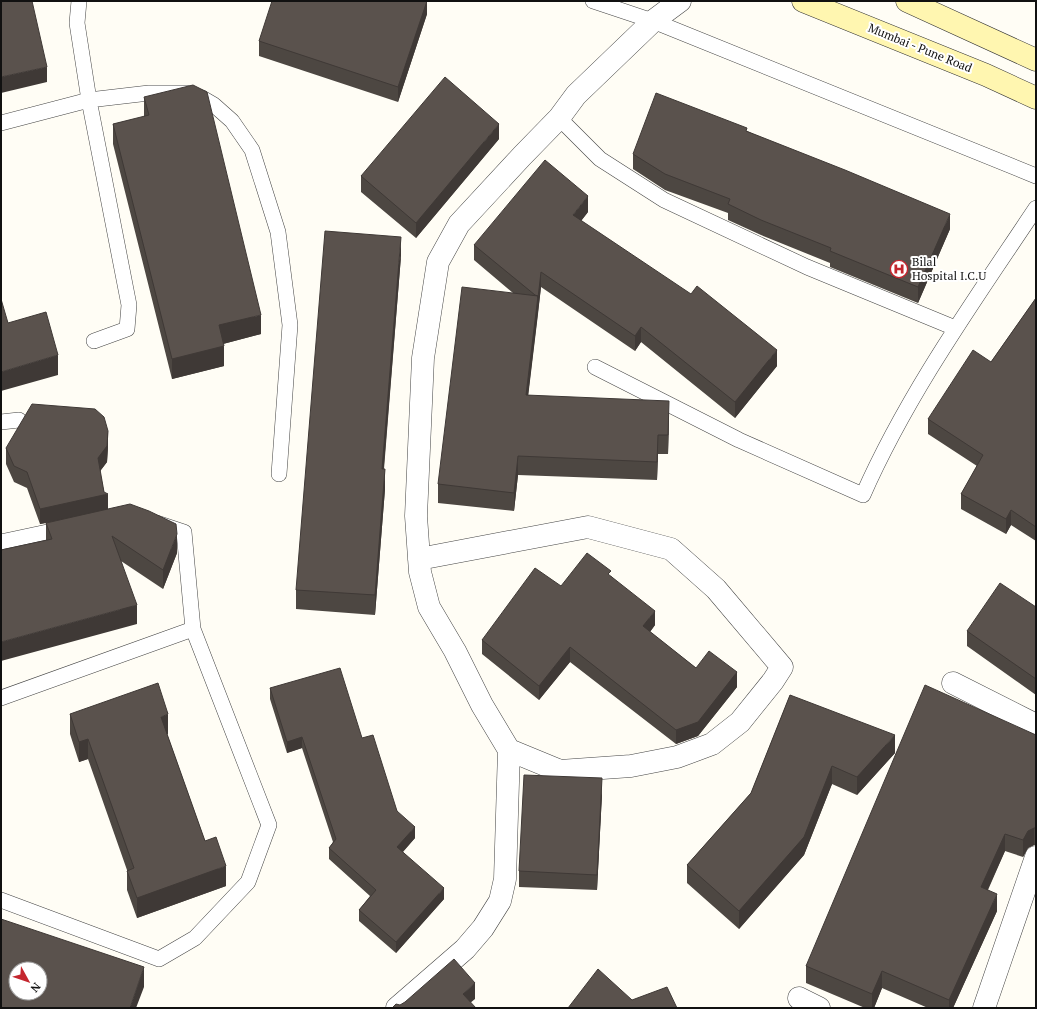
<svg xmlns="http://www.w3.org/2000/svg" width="1037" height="1009" viewBox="0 0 1037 1009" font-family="'PT Serif',serif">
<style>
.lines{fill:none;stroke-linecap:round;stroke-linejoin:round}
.service-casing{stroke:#444;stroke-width:16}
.minor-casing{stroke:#444;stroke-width:23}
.secondary-casing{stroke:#333;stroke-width:23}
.service{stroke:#fff;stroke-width:15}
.minor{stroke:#fff;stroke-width:22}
.secondary{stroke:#fff6b0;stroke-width:22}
.wall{fill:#4d4742}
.shaded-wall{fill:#3f3936}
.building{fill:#5a524d;stroke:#3f3936;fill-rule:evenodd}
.labels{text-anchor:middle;stroke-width:4;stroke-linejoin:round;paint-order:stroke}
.street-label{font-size:12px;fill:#111;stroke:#fff}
.poi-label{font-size:12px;fill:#111;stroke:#fff;text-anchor:start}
</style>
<rect width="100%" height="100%" fill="#fffdf5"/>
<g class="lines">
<defs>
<path id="service" d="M 79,1 L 77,23 L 89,100 L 129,305 L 127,329 L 94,341
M 593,1 L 653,21 L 1036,176
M 559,118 L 600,159 L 664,200 L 807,267 L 955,328
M 1,123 L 89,100 L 149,93 L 186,93 L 202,98 L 214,105 L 232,121 L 252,150 L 278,232 L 290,325 L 279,474
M 595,367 L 739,440 L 863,495 C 908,393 974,301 1036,208
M 1,422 L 19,420
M 1,542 L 66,528
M 1,698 L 193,629
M 1,900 L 159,959 L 195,938 L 248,882 L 269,825 L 193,629 L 184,532 L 157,523"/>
<path id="minor" d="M 419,559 L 588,527 L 671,549 L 716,589 L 782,667 L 773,681 L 740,722 L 712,744 L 677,757 L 631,766 L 560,771 L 509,750 L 482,705 L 455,651 L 429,607 L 420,572 L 416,516 L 423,358 L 438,262 L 459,224 L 522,156 L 559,118 L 576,95 L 653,21 L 680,1
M 953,683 L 1036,725
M 799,998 L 819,1008
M 397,1008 L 465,949 L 483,928 L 500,901 L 505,879 L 509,750
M 984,1008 L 1036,857"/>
<path id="secondary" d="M 803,1 L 986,75 L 1036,98
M 907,1 L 1036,60"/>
</defs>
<use href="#service" class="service-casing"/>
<use href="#minor" class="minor-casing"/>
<use href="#secondary" class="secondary-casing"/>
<use href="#service" class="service"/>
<use href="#minor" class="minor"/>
<use href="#secondary" class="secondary"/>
</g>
<path class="wall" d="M 427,1 L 427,14 L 398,102 L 259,56 L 259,41 Z
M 144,97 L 261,334 L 223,344 L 224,366 L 172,379 L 113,144 L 113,124 L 144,117 Z
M 747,131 L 950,229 L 918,303 L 830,267 L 830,263 L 761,235 L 728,220 L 728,213 L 665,190 L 633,169 L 633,154 Z
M 499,139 L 416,238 L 361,192 L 361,176 Z
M 588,212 L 581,221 L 777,366 L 735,418 L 641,342 L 635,351 L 541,287 L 528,395 L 669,419 L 668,454 L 658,454 L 657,480 L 518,475 L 514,511 L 438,503 L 438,484 L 513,293 L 474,260 L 474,245 Z
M 401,256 L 384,469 L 385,489 L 375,615 L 296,609 L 296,590 Z
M 1036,298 L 1036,541 L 1011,525 L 1006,534 L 961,509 L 961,494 L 977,466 L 928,434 L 928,419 L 991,362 Z
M 108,447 L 107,462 L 100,471 L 104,492 L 108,509 L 177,553 L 163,589 L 121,561 L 137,624 L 46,540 L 46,523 L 40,524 L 27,488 L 14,482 L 6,464 L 6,448 Z
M 611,576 L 655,625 L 650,632 L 696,668 L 737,687 L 698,736 L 676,744 L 570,662 L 539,700 L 482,654 L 482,640 L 561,586 Z
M 1036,607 L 1036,695 L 967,646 L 967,631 Z
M 270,688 L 362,738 L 397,811 L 415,838 L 403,852 L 444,899 L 396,953 L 359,921 L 359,910 L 370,896 L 329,859 L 329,848 L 333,842 L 302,748 L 287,753 L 270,699 Z
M 790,695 L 895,753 L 857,795 L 832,784 L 804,855 L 739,929 L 687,883 L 687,865 L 751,793 Z
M 70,714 L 168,734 L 167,734 L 205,841 L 226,886 L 137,918 L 127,890 L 127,870 L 88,759 L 79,762 L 70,734 Z
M 1036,735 L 1036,845 L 1034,845 L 1028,848 L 1023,857 L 1005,851 L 988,890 L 997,911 L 953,1008 L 928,1008 L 882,988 L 874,1008 L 865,1008 L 806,983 L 806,966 Z
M 602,794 L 597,890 L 519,887 L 519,871 Z"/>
<path class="shaded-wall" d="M 427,1 L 427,14 L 398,102 L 398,87 Z
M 47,67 L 47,82 L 1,93 L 1,77 Z
M 499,124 L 499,139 L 416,238 L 416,223 Z
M 588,196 L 588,212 L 573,231 L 573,215 Z
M 950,214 L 950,229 L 918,303 L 918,287 Z
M 401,237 L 401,256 L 382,489 L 382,469 Z
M 541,272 L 541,287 L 538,314 L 538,298 Z
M 538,296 L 538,314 L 526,414 L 526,395 Z
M 261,315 L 261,334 L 219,345 L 219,325 Z
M 641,327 L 641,342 L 635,351 L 635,336 Z
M 224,346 L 224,366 L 172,379 L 172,359 Z
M 777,350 L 777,366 L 735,418 L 735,402 Z
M 58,355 L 58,375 L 1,391 L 1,372 Z
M 669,401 L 669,419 L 668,454 L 668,435 Z
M 108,431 L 108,447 L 107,462 L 98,474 L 98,458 Z
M 658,435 L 658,454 L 657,480 L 657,462 Z
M 518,456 L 518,475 L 514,511 L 514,493 Z
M 385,469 L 385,489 L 375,615 L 375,595 Z
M 108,494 L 108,510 L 40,524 L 40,509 Z
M 1011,510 L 1011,525 L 1006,534 L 1006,519 Z
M 177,534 L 177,553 L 163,589 L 163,570 Z
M 137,605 L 137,624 L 1,661 L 1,642 Z
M 655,611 L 655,625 L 643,641 L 643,626 Z
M 570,647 L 570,662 L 539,700 L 539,686 Z
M 737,672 L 737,687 L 698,736 L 676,744 L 676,730 Z
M 168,714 L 168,734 L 161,737 L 161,717 Z
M 895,735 L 895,753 L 857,795 L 857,777 Z
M 302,737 L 302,748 L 287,753 L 287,742 Z
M 88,739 L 88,759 L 79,762 L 79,742 Z
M 832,766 L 832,784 L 804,855 L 739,929 L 739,911 Z
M 602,778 L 602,794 L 597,890 L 597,875 Z
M 415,827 L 415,838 L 397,858 L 397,847 Z
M 1034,828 L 1034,845 L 1028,848 L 1023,857 L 1023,840 L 1028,831 Z
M 1005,834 L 1005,851 L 981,904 L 981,887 Z
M 226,866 L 226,886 L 137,918 L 137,898 Z
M 444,888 L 444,899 L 396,953 L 396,942 Z
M 997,894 L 997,911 L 953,1008 L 949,1008 L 949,1000 Z
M 144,967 L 144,987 L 136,1008 L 130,1008 Z
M 882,971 L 882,988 L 874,1008 L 872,1008 L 872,994 Z
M 475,983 L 475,999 L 464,1008 L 463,994 Z"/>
<path class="building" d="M 1,1 L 32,1 L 47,67 L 1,77 Z
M 272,1 L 427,1 L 398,87 L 259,41 Z
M 445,77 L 499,124 L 416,223 L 361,176 Z
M 193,85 L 207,92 L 261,315 L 219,325 L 224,346 L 172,359 L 113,124 L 149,115 L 144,97 Z
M 656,93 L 747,128 L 746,131 L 845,170 L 950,214 L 918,287 L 830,251 L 831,248 L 761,220 L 728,204 L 730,199 L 665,174 L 633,154 Z
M 545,160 L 588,196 L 573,215 L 691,294 L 697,286 L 777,350 L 735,402 L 641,327 L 635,336 L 541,272 L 538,298 L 538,296 L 535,295 L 474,245 Z
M 325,231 L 401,237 L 382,469 L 385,469 L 375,595 L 296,590 Z
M 462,287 L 538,296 L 526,395 L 669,401 L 668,435 L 658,435 L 657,462 L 518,456 L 514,493 L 438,484 Z
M 1036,298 L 1036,527 L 1011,510 L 1006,519 L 961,494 L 983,455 L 928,419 L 973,350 L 991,362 Z
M 1,299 L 8,323 L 46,312 L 58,355 L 1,372 Z
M 32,404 L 95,409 L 104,417 L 108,431 L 107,446 L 98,458 L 104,492 L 108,494 L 40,509 L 27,472 L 14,466 L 6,448 Z
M 130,504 L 149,511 L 176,524 L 177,534 L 163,570 L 112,536 L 137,605 L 1,642 L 1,550 L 52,539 L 46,523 Z
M 587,553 L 611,571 L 608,574 L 655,611 L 643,626 L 696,668 L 709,651 L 737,672 L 698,722 L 676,730 L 570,647 L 539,686 L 482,640 L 535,568 L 561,586 Z
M 1000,583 L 1036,607 L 1036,679 L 967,631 Z
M 340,668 L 362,738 L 373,735 L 397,811 L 415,827 L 397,847 L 444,888 L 396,942 L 359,910 L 376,890 L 329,848 L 336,839 L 302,737 L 287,742 L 270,688 Z
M 158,683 L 168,714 L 161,717 L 205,841 L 216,837 L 226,866 L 137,898 L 127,871 L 134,868 L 88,739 L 79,742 L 70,714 Z
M 925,685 L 1036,735 L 1036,828 L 1034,828 L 1028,831 L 1023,840 L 1005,834 L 981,887 L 997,894 L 949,1000 L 882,971 L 872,994 L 806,966 Z
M 790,695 L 895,735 L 857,777 L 832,766 L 804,837 L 739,911 L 687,865 L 751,793 Z
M 524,775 L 602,778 L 597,875 L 519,871 Z
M 1,919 L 144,967 L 130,1008 L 1,1008 ZM 16,969 L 40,969 L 40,993 L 16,993 Z
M 454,959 L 475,983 L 463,994 L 476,1008 L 392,1008 L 396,1004 L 400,1005 L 405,1002 Z
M 598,969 L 632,1000 L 667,987 L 677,1008 L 568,1008 Z"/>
<defs>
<symbol id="hospital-ring" viewBox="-11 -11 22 22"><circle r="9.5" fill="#fff" stroke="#c4262e" stroke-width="1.5"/><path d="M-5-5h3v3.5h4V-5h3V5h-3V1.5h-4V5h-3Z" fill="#c4262e"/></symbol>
</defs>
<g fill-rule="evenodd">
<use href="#hospital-ring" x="889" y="259" width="20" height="20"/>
</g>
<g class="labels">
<g class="street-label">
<text transform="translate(920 48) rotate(22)" y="4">Mumbai - Pune Road</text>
</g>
<g class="poi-label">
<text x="912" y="266">Bilal<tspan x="912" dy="14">Hospital I.C.U</tspan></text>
</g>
</g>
<rect width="1037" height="1009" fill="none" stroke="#111111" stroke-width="4"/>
<g transform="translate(28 981) rotate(130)"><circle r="19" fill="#ffffff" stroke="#a0a0a0"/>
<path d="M0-3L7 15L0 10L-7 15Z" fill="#c4262e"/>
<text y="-6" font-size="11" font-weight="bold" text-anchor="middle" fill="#111111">N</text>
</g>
</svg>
